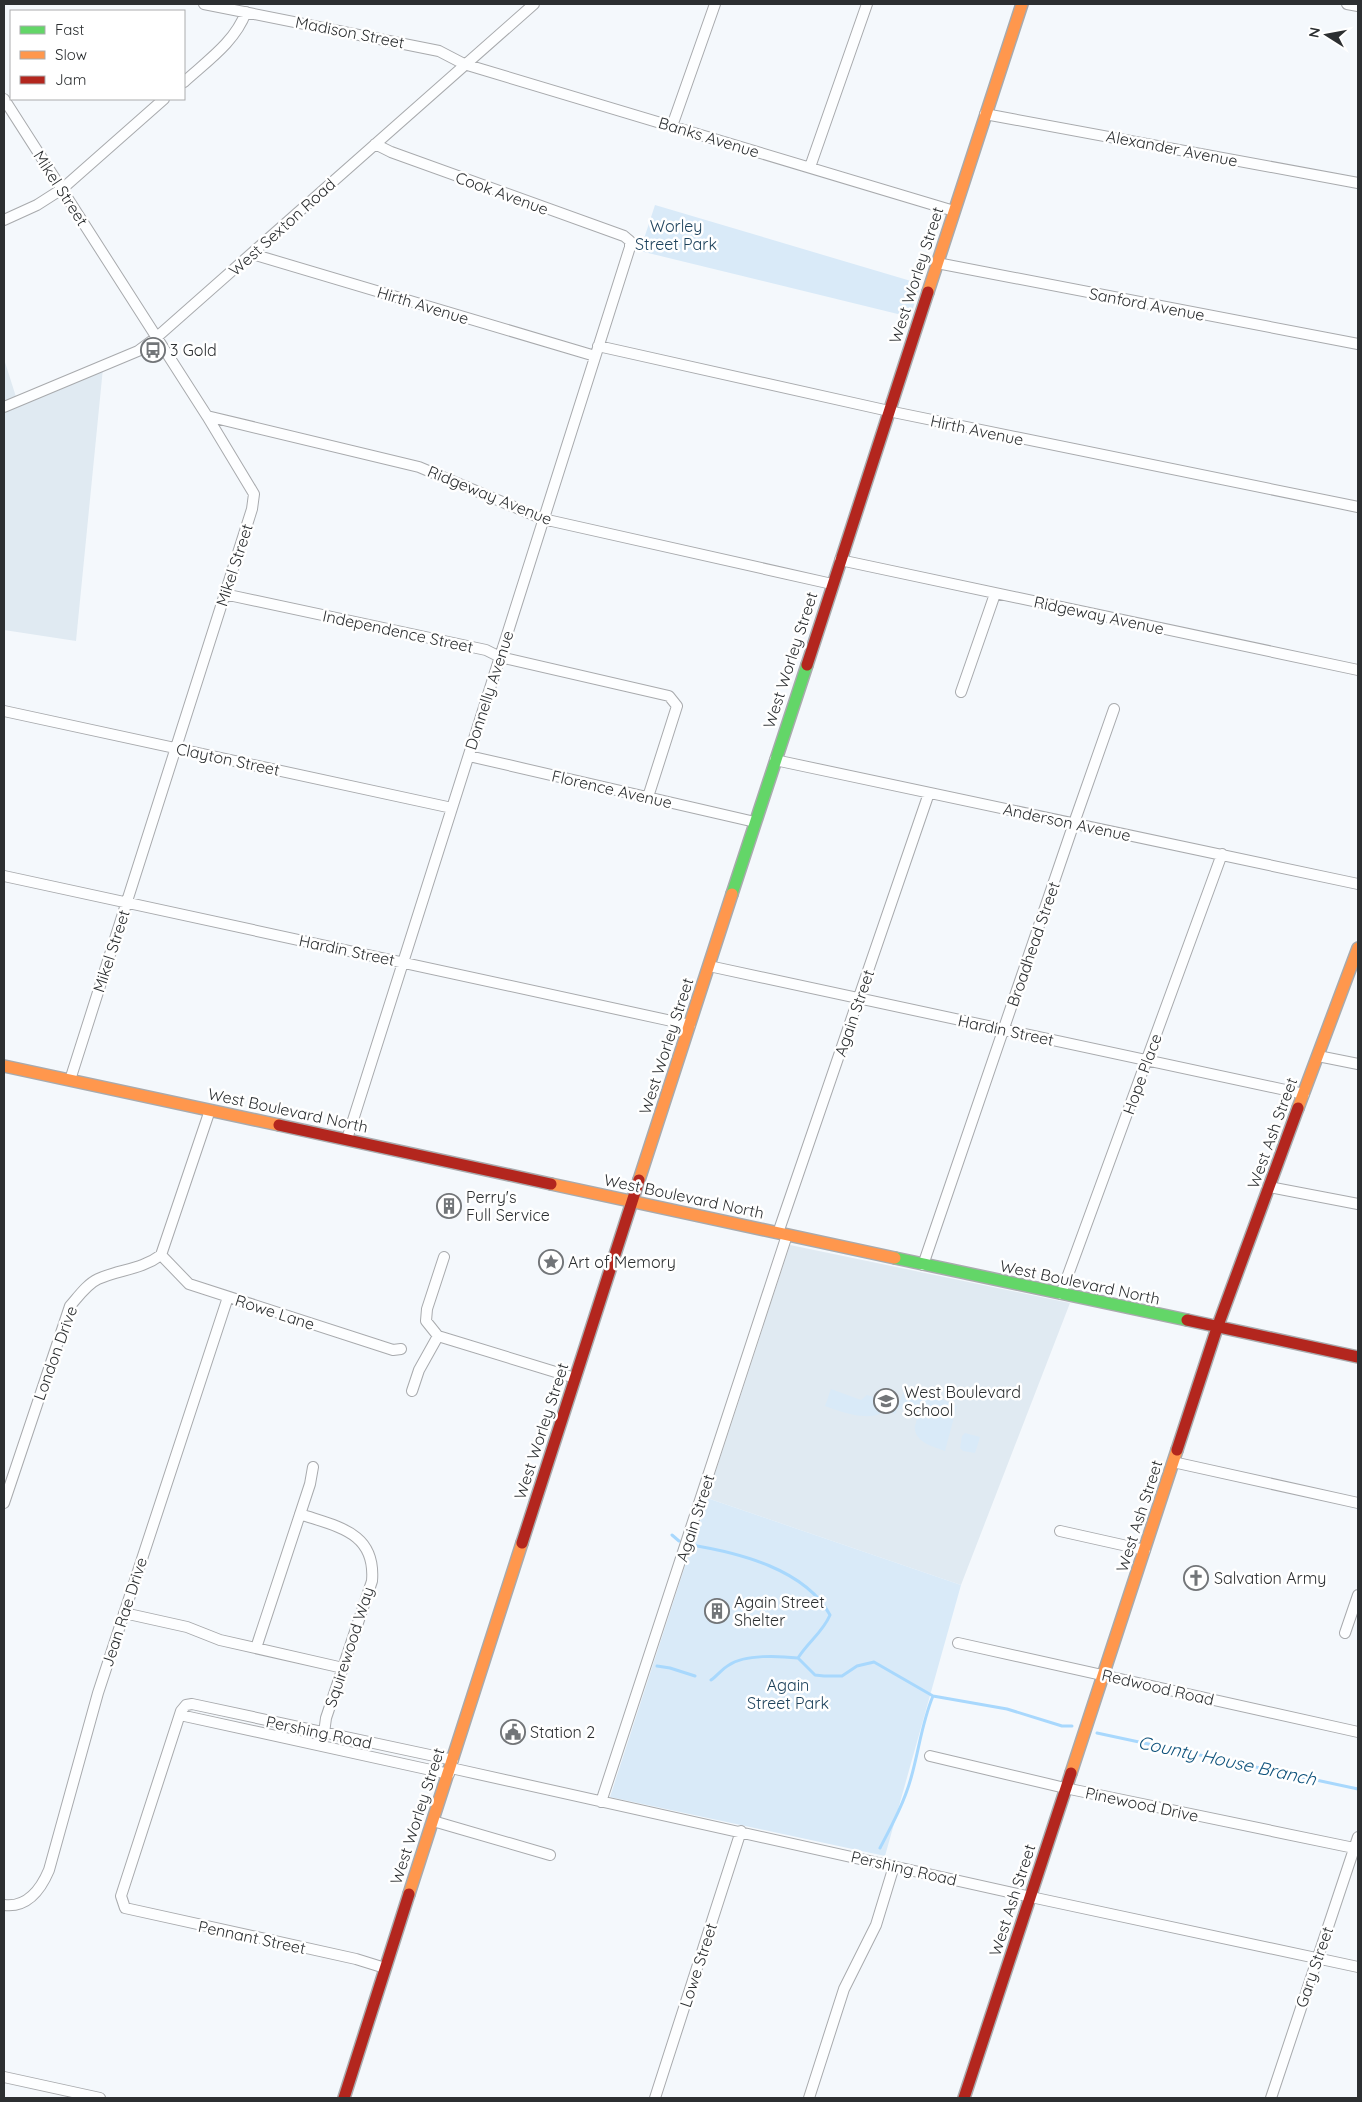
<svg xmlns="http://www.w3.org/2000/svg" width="1362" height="2102" viewBox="0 0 1362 2102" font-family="Quicksand,sans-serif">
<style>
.built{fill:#e0eaf2}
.green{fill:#d9eaf8}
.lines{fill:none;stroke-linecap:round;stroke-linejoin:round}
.stream{stroke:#a8d8fd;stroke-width:3}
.street-casing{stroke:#a8aaad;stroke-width:12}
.fast-casing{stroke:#a8aaad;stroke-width:14}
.slow-casing{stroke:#a8aaad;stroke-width:14}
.jam-casing{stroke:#a8aaad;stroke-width:14}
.street{stroke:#fdfeff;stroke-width:10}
.fast{stroke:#63d668;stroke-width:11}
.slow{stroke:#ff974d;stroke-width:11}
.jam{stroke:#b3261e;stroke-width:11}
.labels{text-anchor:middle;stroke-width:5;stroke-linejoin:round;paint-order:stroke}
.street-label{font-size:16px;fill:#2c2f31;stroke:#fff}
.park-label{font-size:16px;fill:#1d425c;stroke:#fff}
.poi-label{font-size:16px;fill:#2c2f31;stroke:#fff;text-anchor:start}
.water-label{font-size:18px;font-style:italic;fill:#11547d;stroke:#fff}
</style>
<rect width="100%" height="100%" fill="#f4f8fc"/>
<path class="built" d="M 4,359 L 17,400 L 103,368 L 76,641 L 4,630 Z
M 790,1245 L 1070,1303 L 961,1585 L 707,1498 Z"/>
<path class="green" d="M 655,205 L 921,284 L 910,317 L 640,251 Z
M 905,1388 L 941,1399 L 957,1406 L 945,1451 C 934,1447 913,1442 915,1426 C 916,1423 917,1418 918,1414 L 897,1408 L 896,1414 L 881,1410 L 880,1414 C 862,1420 842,1412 825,1406 L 831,1389 L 861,1400 L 867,1395 L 880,1399 L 883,1396 L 900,1401 Z
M 965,1433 L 980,1437 L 975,1453 L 963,1451 L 960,1448 L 962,1436 Z
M 707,1498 L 961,1585 L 885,1856 L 610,1797 Z"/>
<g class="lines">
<path class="stream" d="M 672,1535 L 679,1541
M 692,1545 C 739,1553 805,1569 830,1615 C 823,1632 808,1642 798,1658
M 657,1666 L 670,1668 L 695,1676
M 711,1680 C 717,1676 722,1669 729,1665 C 745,1654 780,1656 798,1658 L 815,1675 L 824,1676 L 842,1676 L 857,1666 L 874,1662 L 933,1696
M 1097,1733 L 1358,1789
M 880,1848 C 892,1825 904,1803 911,1778 C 919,1750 922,1722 933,1696 L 1007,1709 L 1062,1726 L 1072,1726"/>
<defs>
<path id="street" d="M 204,4 L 439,51 L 464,64 L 954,211
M 1347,4 L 1358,6
M 184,82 C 207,61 235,42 246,12
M 4,99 L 207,416 L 254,494 L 252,509 L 70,1080
M 985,114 L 1358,183
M 672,126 L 715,4
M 810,167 L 867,4
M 4,220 L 37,205 L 62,189 L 164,99
M 252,254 L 595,356
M 937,263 L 1358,344
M 598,346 L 898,413 L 1358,507
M 4,407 L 138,351 L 157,337 L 534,4
M 207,416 L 419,467 L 543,519 L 832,584
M 840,560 L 1358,670
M 224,594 L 486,650 L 500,657 L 669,696 L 677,706 L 648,797
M 961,692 L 995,594
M 4,711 L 452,808
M 469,756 L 755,822
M 775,760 L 1358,884
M 4,876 L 690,1025
M 709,966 L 1304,1094
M 1318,1056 L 1358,1064
M 347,1139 L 630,247 L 630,241 L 624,236 L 391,152 L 375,144
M 1269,1187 L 1358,1204
M 778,1233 L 929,793
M 161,1255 L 189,1284 L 393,1350 L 401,1349
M 923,1265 L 1074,823 L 1114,709
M 1061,1294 L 1222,854
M 438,1336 L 575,1378
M 412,1391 L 419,1370 L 438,1336 L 426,1321 L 427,1309 L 444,1257
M 1173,1462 L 1358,1503
M 4,1503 L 70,1306 C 78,1297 87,1284 98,1279 C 120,1269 141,1270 161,1255 L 210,1110
M 300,1514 C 338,1527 376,1532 372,1581 L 326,1718 L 324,1733
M 1060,1531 L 1145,1550
M 124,1613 L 187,1627 L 220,1640 L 343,1668
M 1345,1633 L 1358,1595
M 958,1643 L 1358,1732
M 256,1648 L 310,1484 L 313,1467
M 180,1715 L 449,1774
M 930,1756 L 1065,1788 L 1354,1848
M 451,1768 L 1031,1897 L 1358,1967
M 601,1802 L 787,1235
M 433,1821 L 550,1855
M 4,1905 C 28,1908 41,1889 49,1870 L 98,1693 L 228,1297
M 385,1968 L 356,1959 L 125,1908 L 121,1896 L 181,1711 L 186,1705 L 192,1704 L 453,1760
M 4,2077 L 100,2098
M 655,2098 L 741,1831
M 809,2098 L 844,1989 L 876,1925 L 894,1866
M 1271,2098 L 1358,1837"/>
<path id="fast" d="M 732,894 L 807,665
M 895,1258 L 1187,1320"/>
<path id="slow" d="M 928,292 L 1022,4
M 4,1066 L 279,1125
M 1298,1108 L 1358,948
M 639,1180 L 732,894
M 551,1184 L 895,1258
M 1071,1773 L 1177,1450
M 409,1894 L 522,1543"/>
<path id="jam" d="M 807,665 L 928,292
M 279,1125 L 551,1184
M 1187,1320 L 1358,1357
M 1177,1450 L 1217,1328 L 1298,1108
M 522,1543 L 639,1180
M 344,2098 L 409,1894
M 964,2098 L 1071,1773"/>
</defs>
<use href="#street" class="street-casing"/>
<use href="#fast" class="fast-casing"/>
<use href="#slow" class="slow-casing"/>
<use href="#jam" class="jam-casing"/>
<use href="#street" class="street"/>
<use href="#fast" class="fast"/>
<use href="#slow" class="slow"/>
<use href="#jam" class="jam"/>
</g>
<defs>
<symbol id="bus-ring" viewBox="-11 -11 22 22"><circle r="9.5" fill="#fff" stroke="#727578" stroke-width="1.5"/><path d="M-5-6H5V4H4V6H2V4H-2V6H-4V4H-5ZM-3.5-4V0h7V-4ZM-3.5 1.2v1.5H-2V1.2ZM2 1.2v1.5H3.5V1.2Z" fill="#727578"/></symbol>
<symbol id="building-ring" viewBox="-11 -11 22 22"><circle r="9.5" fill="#fff" stroke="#727578" stroke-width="1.5"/><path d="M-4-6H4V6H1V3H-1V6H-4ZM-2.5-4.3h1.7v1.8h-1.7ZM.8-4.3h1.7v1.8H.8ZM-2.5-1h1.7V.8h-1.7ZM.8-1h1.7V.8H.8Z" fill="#727578"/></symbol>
<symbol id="sight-ring" viewBox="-11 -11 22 22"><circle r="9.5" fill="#fff" stroke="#727578" stroke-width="1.5"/><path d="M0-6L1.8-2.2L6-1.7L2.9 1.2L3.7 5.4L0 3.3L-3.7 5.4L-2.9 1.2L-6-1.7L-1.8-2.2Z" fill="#727578"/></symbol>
<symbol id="school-ring" viewBox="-11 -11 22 22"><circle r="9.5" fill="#fff" stroke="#727578" stroke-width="1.5"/><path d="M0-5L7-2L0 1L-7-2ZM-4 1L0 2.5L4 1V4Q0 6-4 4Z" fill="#727578"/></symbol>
<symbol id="church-ring" viewBox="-11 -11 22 22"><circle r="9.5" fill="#fff" stroke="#727578" stroke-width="1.5"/><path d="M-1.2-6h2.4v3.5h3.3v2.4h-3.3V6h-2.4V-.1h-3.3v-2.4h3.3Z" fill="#727578"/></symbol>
<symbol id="civic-ring" viewBox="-11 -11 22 22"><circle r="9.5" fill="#fff" stroke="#727578" stroke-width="1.5"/><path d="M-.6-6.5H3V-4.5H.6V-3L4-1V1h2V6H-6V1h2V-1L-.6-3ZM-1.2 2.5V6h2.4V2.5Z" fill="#727578"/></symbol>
</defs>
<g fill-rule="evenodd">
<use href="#bus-ring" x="139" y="336" width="28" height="28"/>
<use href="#building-ring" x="435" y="1192" width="28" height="28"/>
<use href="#sight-ring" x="537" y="1248" width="28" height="28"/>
<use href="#school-ring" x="872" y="1387" width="28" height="28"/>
<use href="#church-ring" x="1182" y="1564" width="28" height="28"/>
<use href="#building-ring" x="703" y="1597" width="28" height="28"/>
<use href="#civic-ring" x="499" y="1718" width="28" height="28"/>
</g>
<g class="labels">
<g class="street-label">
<text transform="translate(350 32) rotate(11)" y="6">Madison Street</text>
<text transform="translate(709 137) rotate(17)" y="6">Banks Avenue</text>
<text transform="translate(1172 148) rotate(11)" y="6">Alexander Avenue</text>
<text transform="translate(61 188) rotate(57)" y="6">Mikel Street</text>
<text transform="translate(502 193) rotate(20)" y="6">Cook Avenue</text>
<text transform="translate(282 227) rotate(-42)" y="6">West Sexton Road</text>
<text transform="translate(916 275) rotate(-72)" y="6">West Worley Street</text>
<text transform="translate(1147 304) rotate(11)" y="6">Sanford Avenue</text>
<text transform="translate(423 305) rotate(17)" y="6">Hirth Avenue</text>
<text transform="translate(977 430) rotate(12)" y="6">Hirth Avenue</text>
<text transform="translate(490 495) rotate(22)" y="6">Ridgeway Avenue</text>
<text transform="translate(234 565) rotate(-72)" y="6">Mikel Street</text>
<text transform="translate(1099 615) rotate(12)" y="6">Ridgeway Avenue</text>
<text transform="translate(398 631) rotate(12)" y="6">Independence Street</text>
<text transform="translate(790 660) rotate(-72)" y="6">West Worley Street</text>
<text transform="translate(489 690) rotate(-72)" y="6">Donnelly Avenue</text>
<text transform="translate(228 759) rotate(12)" y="6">Clayton Street</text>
<text transform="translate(612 789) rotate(13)" y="6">Florence Avenue</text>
<text transform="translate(1067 822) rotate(12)" y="6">Anderson Avenue</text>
<text transform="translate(1033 944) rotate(-71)" y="6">Broadhead Street</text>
<text transform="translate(347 950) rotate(12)" y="6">Hardin Street</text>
<text transform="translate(111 951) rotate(-72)" y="6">Mikel Street</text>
<text transform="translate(854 1013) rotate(-71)" y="6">Again Street</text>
<text transform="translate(1006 1030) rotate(12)" y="6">Hardin Street</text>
<text transform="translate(666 1046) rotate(-72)" y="6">West Worley Street</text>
<text transform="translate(1142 1074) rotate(-70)" y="6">Hope Place</text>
<text transform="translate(288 1110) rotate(12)" y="6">West Boulevard North</text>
<text transform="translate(1272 1133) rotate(-70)" y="6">West Ash Street</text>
<text transform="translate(684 1196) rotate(12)" y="6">West Boulevard North</text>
<text transform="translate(1080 1282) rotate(12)" y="6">West Boulevard North</text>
<text transform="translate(275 1312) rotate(18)" y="6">Rowe Lane</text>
<text transform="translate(55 1353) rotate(-70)" y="6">London Drive</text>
<text transform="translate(541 1431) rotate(-72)" y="6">West Worley Street</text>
<text transform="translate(1139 1516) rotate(-72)" y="6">West Ash Street</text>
<text transform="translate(695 1518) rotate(-72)" y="6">Again Street</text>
<text transform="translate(124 1612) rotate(-72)" y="6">Jean Rae Drive</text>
<text transform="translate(349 1647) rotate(-72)" y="6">Squirewood Way</text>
<text transform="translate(1158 1687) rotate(13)" y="6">Redwood Road</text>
<text transform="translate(319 1732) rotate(12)" y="6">Pershing Road</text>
<text transform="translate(1142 1804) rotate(12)" y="6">Pinewood Drive</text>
<text transform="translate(417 1816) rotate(-72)" y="6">West Worley Street</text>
<text transform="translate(904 1868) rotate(13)" y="6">Pershing Road</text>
<text transform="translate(1012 1900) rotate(-72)" y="6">West Ash Street</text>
<text transform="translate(252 1937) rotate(12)" y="6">Pennant Street</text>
<text transform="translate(698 1965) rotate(-72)" y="6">Lowe Street</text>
<text transform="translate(1314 1967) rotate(-71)" y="6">Gary Street</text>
</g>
<g class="park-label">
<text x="676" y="232">Worley<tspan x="676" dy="18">Street Park</tspan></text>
<text x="788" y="1691">Again<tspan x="788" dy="18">Street Park</tspan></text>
</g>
<g class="poi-label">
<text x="170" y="356">3 Gold</text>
<text x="466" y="1203">Perry's<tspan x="466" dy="18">Full Service</tspan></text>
<text x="568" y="1268">Art of Memory</text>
<text x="904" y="1398">West Boulevard<tspan x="904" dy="18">School</tspan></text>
<text x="1214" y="1584">Salvation Army</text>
<text x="734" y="1608">Again Street<tspan x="734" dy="18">Shelter</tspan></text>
<text x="530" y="1738">Station 2</text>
</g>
<g class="water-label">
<text transform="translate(1227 1761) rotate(12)" y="6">County House Branch</text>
</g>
</g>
<rect width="1362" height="2102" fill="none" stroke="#2c2f31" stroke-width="10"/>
<rect x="10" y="10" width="175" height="90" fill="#ffffff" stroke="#abacad"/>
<rect x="20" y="26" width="25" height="8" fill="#63d668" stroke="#abacad"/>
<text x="55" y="35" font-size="15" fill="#2c2f31">Fast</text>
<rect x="20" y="51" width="25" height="8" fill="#ff974d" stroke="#abacad"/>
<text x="55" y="60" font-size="15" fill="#2c2f31">Slow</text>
<rect x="20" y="76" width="25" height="8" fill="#b3261e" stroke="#abacad"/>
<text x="55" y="85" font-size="15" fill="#2c2f31">Jam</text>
<g transform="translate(1327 35) rotate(281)" stroke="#ffffff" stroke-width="4" paint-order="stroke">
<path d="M0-4L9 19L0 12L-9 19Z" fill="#2c2f31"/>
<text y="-8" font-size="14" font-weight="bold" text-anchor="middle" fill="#2c2f31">N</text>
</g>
</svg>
